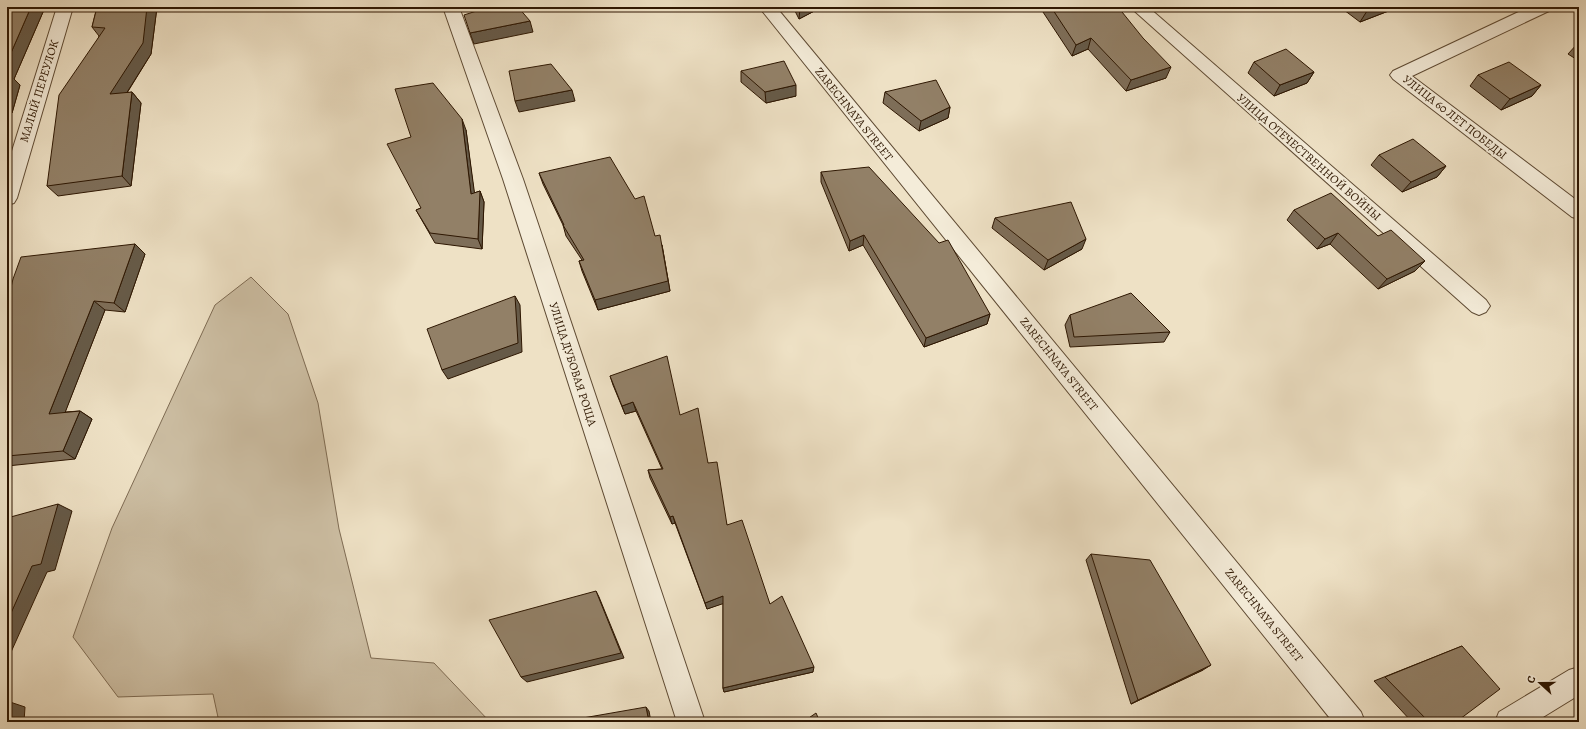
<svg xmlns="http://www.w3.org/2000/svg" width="1586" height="729" viewBox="0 0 1586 729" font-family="Alegreya,serif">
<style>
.green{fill:#cdbfa4;stroke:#7e6b53}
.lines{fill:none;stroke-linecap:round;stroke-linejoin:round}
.minor-casing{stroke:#5e4a33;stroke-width:2}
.minor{fill:#f4ecd9;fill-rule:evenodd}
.wall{fill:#7e6e59;stroke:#2e1702}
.shaded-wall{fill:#665a48;stroke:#2e1702}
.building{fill:#928067;stroke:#2e1702}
.labels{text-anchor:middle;stroke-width:4;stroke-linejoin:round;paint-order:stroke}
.street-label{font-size:12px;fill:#2e1702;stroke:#f4ecd9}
</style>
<rect width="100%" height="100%" fill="#eee1c5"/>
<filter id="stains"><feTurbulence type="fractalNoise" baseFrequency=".005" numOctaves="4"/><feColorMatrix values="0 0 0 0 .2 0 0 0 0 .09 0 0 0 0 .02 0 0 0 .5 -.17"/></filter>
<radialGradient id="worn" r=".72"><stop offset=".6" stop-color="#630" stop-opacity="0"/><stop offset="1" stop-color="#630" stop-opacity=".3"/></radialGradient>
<path class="green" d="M 251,277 L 288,314 L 318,403 L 339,529 L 371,658 L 434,663 L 490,722 L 219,722 L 213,694 L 118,697 L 73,637 L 112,528 L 215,305 Z"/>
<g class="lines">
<defs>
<path id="minor" d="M 57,7 L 73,7 L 17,198 L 14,203 L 7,205 L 7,167 Z
M 443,7 L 459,7 L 523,179 L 705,722 L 677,722 L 503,179 Z
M 759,7 L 776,7 L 1361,712 L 1365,722 L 1333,722 Z
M 1130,7 L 1148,7 L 1486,300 L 1490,306 L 1486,312 L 1479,315 L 1472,312 Z
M 1529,7 L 1551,7 L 1549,11 L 1412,76 L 1579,202 L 1579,219 L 1572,217 L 1393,79 L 1390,75 L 1393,71 Z
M 1579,667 L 1579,695 L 1535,722 L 1495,722 L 1499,712 L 1569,670 Z"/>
</defs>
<use href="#minor" class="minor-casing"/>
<use href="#minor" class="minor"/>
</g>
<path class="wall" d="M 7,7 L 43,12 L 14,79 L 20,85 L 12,113 L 7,113 Z
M 97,7 L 157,7 L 151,54 L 127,93 L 132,92 L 141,103 L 131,186 L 58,196 L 47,186 L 99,36 L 92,27 Z
M 793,7 L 822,7 L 799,19 Z
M 1029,7 L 1118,7 L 1166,78 L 1126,91 L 1088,49 L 1072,56 L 1041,9 L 1032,11 Z
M 1340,7 L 1393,7 L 1391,10 L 1360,22 Z
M 1579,42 L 1579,61 L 1568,54 L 1578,43 Z
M 1254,62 L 1314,72 L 1307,83 L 1274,96 L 1248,73 Z
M 741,71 L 796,96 L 766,103 L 741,82 Z
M 1478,75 L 1541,85 L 1532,96 L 1501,110 L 1470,86 Z
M 885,92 L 950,107 L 948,118 L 919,131 L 883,103 Z
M 466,130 L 474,193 L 480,191 L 484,202 L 482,249 L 435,243 L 416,210 L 421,208 Z
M 1379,155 L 1446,166 L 1437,177 L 1402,192 L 1371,165 Z
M 821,172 L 990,314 L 987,324 L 924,347 L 863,245 L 849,251 L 821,182 Z
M 539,173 L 655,236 L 662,245 L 670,291 L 598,310 L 582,271 L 579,261 L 582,260 L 566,236 L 563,225 L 543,184 Z
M 1294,210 L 1378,236 L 1425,261 L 1415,271 L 1378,289 L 1330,244 L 1317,249 L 1287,220 Z
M 995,218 L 1082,249 L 1044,270 L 992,228 Z
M 135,244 L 145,254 L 125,312 L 105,310 L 65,412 L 80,411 L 92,419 L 75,459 L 7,466 L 7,304 Z
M 1070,315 L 1170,332 L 1164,342 L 1070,347 L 1065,325 Z
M 610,376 L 680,415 L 708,463 L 727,525 L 770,604 L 813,672 L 724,692 L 723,688 L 723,603 L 707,609 L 675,523 L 672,524 L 650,478 L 648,470 L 662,469 L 636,411 L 625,414 L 613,385 Z
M 1091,554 L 1203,670 L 1131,704 L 1086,560 Z
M 1462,646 L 1456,722 L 1412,722 L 1374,681 Z"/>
<path class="shaded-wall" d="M 31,7 L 47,7 L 43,12 L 14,79 L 20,85 L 12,113 L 7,108 L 7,62 Z
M 147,7 L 157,7 L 151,54 L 119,105 L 110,94 Z
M 801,7 L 822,7 L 799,19 L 800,8 Z
M 1033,7 L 1042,7 L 1041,9 L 1032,11 Z
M 1378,7 L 1393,7 L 1391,10 L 1360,22 L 1367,11 Z
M 530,21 L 533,32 L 474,44 L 470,33 Z
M 1091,38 L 1088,49 L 1072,56 L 1076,45 Z
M 1171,67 L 1166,78 L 1126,91 L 1131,80 Z
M 1314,72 L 1307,83 L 1274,96 L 1280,85 Z
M 796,85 L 796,96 L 766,103 L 765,92 Z
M 1541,85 L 1532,96 L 1501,110 L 1510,99 Z
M 572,90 L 575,101 L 519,112 L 515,101 Z
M 132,92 L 141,103 L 131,186 L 122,176 Z
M 950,107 L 948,118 L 919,131 L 921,121 Z
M 462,119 L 466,130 L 476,204 L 471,194 Z
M 1446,166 L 1437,177 L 1402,192 L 1411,182 Z
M 480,191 L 484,202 L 482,249 L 478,239 Z
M 1338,233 L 1330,244 L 1317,249 L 1325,239 Z
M 864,235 L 863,245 L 849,251 L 850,241 Z
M 1086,239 L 1082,249 L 1044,270 L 1048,260 Z
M 135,244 L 145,254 L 125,312 L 114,303 Z
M 662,245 L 670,291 L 598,310 L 595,300 Z
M 1425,261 L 1415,271 L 1378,289 L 1387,279 Z
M 515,296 L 520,305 L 522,352 L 448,379 L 442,370 Z
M 94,301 L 105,310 L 61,423 L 49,414 Z
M 990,314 L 987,324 L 924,347 L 926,338 Z
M 633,402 L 636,411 L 625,414 L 622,406 Z
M 80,411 L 92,419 L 75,459 L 63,451 Z
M 58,504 L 72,511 L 55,570 L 47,572 L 7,661 L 7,622 Z
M 673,516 L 675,523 L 672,524 L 670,517 Z
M 596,591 L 599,597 L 624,658 L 527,682 L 521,677 Z
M 723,596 L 725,603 L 707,609 L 705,603 Z
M 1211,665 L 1203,670 L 1131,704 L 1138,700 Z
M 814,667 L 813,672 L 724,692 L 723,688 Z
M 10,702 L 25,707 L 24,722 L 7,722 Z
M 646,707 L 649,711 L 651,722 L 649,722 Z
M 182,719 L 190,722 L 182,722 Z"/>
<path class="building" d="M 7,7 L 31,7 L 7,62 Z
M 97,7 L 147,7 L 143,43 L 110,94 L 132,92 L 122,176 L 47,186 L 59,95 L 105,28 L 92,27 Z
M 489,7 L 518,7 L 530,21 L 470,33 L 464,15 Z
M 1051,7 L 1118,7 L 1143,38 L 1171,67 L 1131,80 L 1091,38 L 1076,45 Z
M 1362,7 L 1378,7 L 1367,11 Z
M 1286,49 L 1314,72 L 1280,85 L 1254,62 Z
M 784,61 L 796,85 L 765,92 L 741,71 Z
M 1509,62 L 1541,85 L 1510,99 L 1478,75 Z
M 551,64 L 572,90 L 515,101 L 509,71 Z
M 10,74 L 7,83 L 7,75 Z
M 936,80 L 950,107 L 921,121 L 885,92 Z
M 433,83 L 462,119 L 471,194 L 480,191 L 478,239 L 430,233 L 416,210 L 421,208 L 387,144 L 411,137 L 395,89 Z
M 1413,139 L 1446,166 L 1411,182 L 1379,155 Z
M 610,157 L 635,199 L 644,196 L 655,236 L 660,235 L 668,281 L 595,300 L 579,261 L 584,260 L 563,225 L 564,225 L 539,173 Z
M 869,167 L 939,243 L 948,240 L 990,314 L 926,338 L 864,235 L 850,241 L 821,172 Z
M 1331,193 L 1378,236 L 1391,230 L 1425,261 L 1387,279 L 1338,233 L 1325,239 L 1294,210 Z
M 1071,202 L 1086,239 L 1048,260 L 995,218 Z
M 135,244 L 114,303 L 94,301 L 49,414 L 80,411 L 63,451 L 7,456 L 7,304 L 13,279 L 21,257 Z
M 1131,293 L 1170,332 L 1074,337 L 1070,315 Z
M 515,296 L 518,343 L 442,370 L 427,329 Z
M 667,356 L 680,415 L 698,408 L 708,463 L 717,462 L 727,525 L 742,520 L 770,604 L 782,596 L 814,667 L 723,688 L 723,596 L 705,603 L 673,516 L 670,517 L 648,470 L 663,469 L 633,402 L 622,406 L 610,376 Z
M 58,504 L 41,564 L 32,566 L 7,622 L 7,518 Z
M 1091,554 L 1150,560 L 1211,665 L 1138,700 Z
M 596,591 L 621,653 L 521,677 L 489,620 Z
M 1462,646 L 1500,689 L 1456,722 L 1429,722 L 1385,677 Z
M 10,702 L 7,722 L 7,703 Z
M 646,707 L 649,722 L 560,722 Z
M 816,713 L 820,722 L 803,722 Z
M 182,719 L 182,722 L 153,722 Z"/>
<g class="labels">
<g class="street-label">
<text transform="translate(39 91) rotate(-73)" y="4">МАЛЫЙ ПЕРЕУЛОК</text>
<text transform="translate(854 114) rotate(51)" y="4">ZARECHNAYA STREET</text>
<text transform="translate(1455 117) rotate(38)" y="4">УЛИЦА 60 ЛЕТ ПОБЕДЫ</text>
<text transform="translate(1309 157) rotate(41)" y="4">УЛИЦА ОТЕЧЕСТВЕННОЙ ВОЙНЫ</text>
<text transform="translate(573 364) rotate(72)" y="4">УЛИЦА ДУБОВАЯ РОЩА</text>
<text transform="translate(1059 364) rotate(51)" y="4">ZARECHNAYA STREET</text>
<text transform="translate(1264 615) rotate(51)" y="4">ZARECHNAYA STREET</text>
</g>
</g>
<rect width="1586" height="729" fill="none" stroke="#eee1c5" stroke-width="24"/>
<rect x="8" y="8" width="1570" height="713" fill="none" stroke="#2e1702" stroke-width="2"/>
<rect x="12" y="12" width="1562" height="705" fill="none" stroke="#2e1702"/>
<g transform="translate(1540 683) rotate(291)" stroke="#f4ecd9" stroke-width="3" paint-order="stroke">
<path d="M0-3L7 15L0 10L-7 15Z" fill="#2e1702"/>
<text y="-6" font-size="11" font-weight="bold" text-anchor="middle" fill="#2e1702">С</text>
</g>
<rect width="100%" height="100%" filter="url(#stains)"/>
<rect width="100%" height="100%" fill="url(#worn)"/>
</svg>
